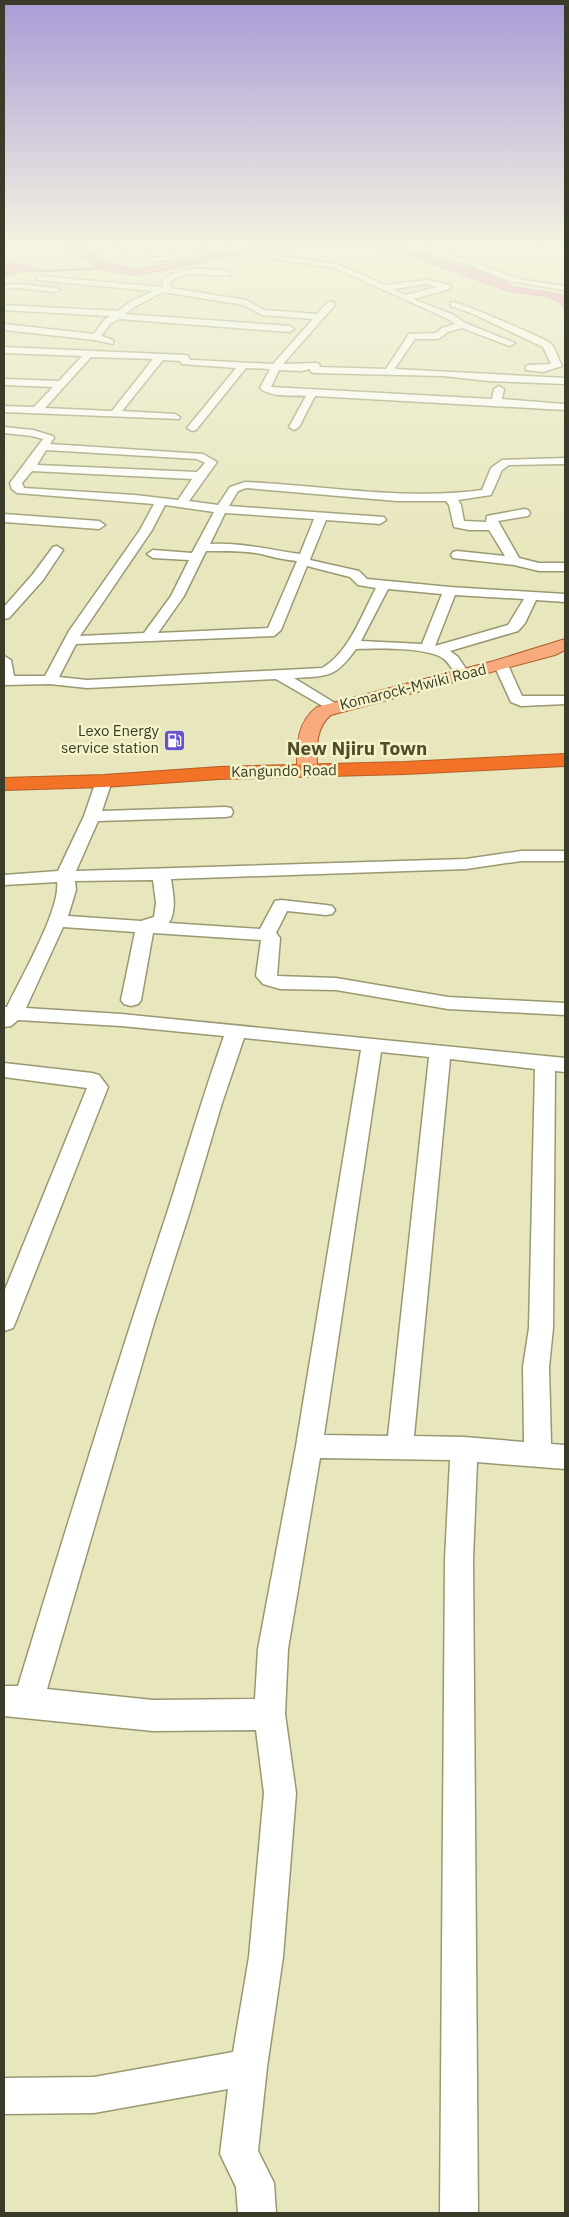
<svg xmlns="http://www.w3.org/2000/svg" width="569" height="2217" viewBox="0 0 569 2217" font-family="'IBM Plex Sans',sans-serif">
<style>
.water{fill:#ec76ba;stroke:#b7648f}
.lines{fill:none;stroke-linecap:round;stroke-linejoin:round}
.stream{stroke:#b7648f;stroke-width:2}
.minor-casing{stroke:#999871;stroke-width:3}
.major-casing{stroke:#b25f28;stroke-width:2}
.highway-casing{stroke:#b25f28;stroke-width:2}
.minor{fill:#fff;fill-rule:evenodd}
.major{fill:#f7aa7d;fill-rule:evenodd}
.highway{fill:#f27227;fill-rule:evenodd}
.labels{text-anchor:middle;stroke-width:5;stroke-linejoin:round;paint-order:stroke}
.far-street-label{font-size:15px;fill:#3b3b2a;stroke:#f4f3c9}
.far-poi-label{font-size:15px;fill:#3b3b2a;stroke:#f4f3c9;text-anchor:end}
.far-district-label{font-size:19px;font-weight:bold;fill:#4f4d29;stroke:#f4f3c9}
</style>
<rect width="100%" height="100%" fill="#e7e6bc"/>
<path class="water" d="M 63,246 L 85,246 L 108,262 L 135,270 L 252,247 L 385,246 L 402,248 L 414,253 L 426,253 L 442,261 L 478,271 L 514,287 L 565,295 L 565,309 L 558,301 L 548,297 L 508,291 L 412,257 L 365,247 L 303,248 L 280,250 L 232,256 L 142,275 L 124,274 L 99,269 Z
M 4,260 L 48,271 L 25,271 L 4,276 Z"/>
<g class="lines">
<path class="stream" d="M 48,271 L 102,268"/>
<defs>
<path id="minor" d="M 94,246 L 108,246 L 159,258 L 211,246 L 226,246 L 224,248 L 337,264 L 385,285 L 427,280 L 450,285 L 450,289 L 413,299 L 454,315 L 465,323 L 515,343 L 510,346 L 507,345 L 462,328 L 448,332 L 438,339 L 415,339 L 395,368 L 396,369 L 565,378 L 565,384 L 489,381 L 443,376 L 314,373 L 311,372 L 310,369 L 301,371 L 279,370 L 271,387 L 492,399 L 494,389 L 499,386 L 504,389 L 502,399 L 564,404 L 565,410 L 315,396 L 299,427 L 294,430 L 289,427 L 306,396 C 292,395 271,398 260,388 L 270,369 L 246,368 L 196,430 L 192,431 L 187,428 L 236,368 L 182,364 L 180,361 L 163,360 L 122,411 L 175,414 L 180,417 L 179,419 L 4,412 L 4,406 L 34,407 L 53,387 L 4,385 L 4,379 L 59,381 L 82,356 L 4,353 L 4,347 L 185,355 L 188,356 L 190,360 L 194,360 L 273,364 L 313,319 L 262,315 L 244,305 L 163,292 L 136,306 L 125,314 L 290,326 L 294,329 L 290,332 L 119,319 L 111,323 L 101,336 L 113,340 L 113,344 L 95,340 L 4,330 L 4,324 L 94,334 L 105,319 L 110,316 L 4,310 L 4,305 L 118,311 L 130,302 L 153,291 L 37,280 L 37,276 L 40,276 L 161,287 L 163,285 L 163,280 C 181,264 206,269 228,271 L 231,271 L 231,275 C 210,278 188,267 170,282 L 172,286 L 170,288 L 246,300 L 264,310 L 317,314 L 328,302 L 334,302 L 334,306 L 283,364 L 316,363 L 319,364 L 320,367 L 386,369 L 409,334 L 436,333 L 442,328 L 455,324 L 448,319 L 335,268 L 213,250 L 159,262 ZM 427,284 L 437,287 L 406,295 L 393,289 ZM 91,357 L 153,359 L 112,411 L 45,408 Z
M 403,246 C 441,246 476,265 511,276 C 528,282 548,283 565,286 L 565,290 L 508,281 L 468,265 Z
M 536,246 L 565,247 L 565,251 Z
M 18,284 L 56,288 L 60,290 L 56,292 L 18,288 L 4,289 L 4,285 Z
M 451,302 C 459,301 538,336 549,342 C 555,346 558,359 562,366 L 543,372 L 526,370 L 526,366 L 529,365 L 551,364 L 543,347 L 471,313 L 451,306 Z
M 4,427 L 33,430 L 53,436 L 54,438 L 50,444 L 203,454 L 217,462 L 189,501 L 218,505 L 230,487 L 245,482 C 324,485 403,501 482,490 L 491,468 L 502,460 L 565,458 L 565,464 L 509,465 L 502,470 L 491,495 L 458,500 L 461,505 L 464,521 L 486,522 L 487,516 L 524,509 L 528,510 L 530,513 L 528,516 L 498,521 L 519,558 L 539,563 L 565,563 L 565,571 L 539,571 L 514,565 L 453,558 L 451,555 L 453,552 L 457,551 L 505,556 L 489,530 L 469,530 L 454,527 L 449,505 L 446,501 L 397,501 L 246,488 L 238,491 L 229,506 L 384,517 L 386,520 L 380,524 L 326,520 L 311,557 L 310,560 L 359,571 L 367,579 L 450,587 L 565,594 L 565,602 L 536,600 L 525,623 L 518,631 L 450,651 L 458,657 L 470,675 L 468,678 L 458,678 C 454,672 450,664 444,659 C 429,647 376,648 356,649 C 335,678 328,676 294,678 L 338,705 L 340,708 L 338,711 L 333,712 L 276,679 L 87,688 L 50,684 L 4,685 L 4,656 L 11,660 L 14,676 L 45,676 L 69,631 L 140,530 L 154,504 L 17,493 L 12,489 L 10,483 L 43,439 L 32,436 L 4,433 ZM 46,450 L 197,459 L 205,463 L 197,472 L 37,465 ZM 32,471 L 192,479 L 178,500 L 135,495 L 24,488 L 22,483 ZM 165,505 L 214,512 L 192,553 L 153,550 L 147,554 L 153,558 L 189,560 L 171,596 L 144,633 L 80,636 L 152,530 ZM 225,513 L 314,519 L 300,554 C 269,550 241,542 210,544 ZM 206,551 C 224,551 247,550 265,555 C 276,558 286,560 297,561 L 268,628 L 158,633 L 184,596 ZM 307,566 L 350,577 L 358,585 L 376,588 C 362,614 349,653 322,668 L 87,680 L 59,677 L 76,644 L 274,636 L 281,630 ZM 388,589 L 442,594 L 422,644 L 361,641 ZM 455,595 L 524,599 L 508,625 L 435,646 Z
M 4,514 L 99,521 L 105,525 L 99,529 L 4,522 Z
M 57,546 L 63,550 L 43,580 L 9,618 L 4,619 L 4,607 L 33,574 L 53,547 Z
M 501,661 L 508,665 L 522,696 L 565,696 L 565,704 L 521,706 L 511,702 L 494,665 Z
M 104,776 L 110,778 L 112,781 L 102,811 L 225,807 L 231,808 L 233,812 L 231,816 L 225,817 L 98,821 L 76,871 L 466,859 L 521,851 L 565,851 L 565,861 L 521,861 L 466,869 L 171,879 C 173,893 177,910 169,923 L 260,929 L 275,901 L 281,900 L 326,905 L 332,906 L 335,910 L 332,914 L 326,915 L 287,911 L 276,933 L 280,938 L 277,976 L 336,978 L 448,997 L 565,1003 L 565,1015 L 448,1009 L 336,990 L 280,989 L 263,984 L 256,976 L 261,940 L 153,933 L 141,1000 L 138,1004 L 131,1006 L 124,1004 L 121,1000 L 135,932 L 63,927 L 26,1008 L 121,1014 L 565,1058 L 565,1072 L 555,1071 L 553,1328 L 549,1367 L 551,1444 L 565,1445 L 565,1469 L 477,1462 L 473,1559 L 478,2213 L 440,2213 L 445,1559 L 450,1460 L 320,1458 L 288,1649 L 285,1714 L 296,1793 L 283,1957 L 267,2067 L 258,2151 L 274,2183 L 276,2213 L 238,2213 L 236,2187 L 220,2154 L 228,2089 L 94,2113 L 4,2114 L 4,2078 L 94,2077 L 233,2052 L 249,1957 L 264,1793 L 256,1730 L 153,1731 L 4,1716 L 4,1686 L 18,1686 C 66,1528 115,1370 167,1213 C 186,1154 203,1095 224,1036 L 121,1026 L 18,1020 L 11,1026 L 4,1027 L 4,1007 L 7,1007 C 20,979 61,909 57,882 L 4,885 L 4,875 L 58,871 L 84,816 L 96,781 L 98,778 ZM 153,880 L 156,903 L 154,917 L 141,921 L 68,916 L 76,890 L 75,881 ZM 244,1038 L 361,1050 L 296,1446 L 258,1649 L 255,1699 L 153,1700 L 47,1689 L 154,1323 L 190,1211 L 222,1103 ZM 381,1052 L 429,1057 L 388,1436 L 324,1435 ZM 450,1059 L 535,1069 L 529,1328 L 523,1367 L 524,1442 L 464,1437 L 414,1436 Z
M 4,1063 L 92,1073 L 99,1075 L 108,1087 L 16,1321 L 13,1328 L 4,1331 L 4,1292 L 87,1088 L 4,1077 Z"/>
<path id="major" d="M 565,639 L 565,650 L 555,655 L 331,715 C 314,729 317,751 317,771 L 314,775 L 307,777 L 300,775 L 297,771 C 297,746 296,723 317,707 L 494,661 Z"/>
<path id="highway" d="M 565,754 L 565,766 L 405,774 L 219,779 L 104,787 L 4,790 L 4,778 L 104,775 L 219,767 L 405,762 Z"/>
</defs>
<use href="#minor" class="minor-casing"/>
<use href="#major" class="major-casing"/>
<use href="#highway" class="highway-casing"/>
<use href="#minor" class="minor"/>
<use href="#major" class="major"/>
<use href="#highway" class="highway"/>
</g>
<linearGradient id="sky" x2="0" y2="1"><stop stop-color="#a99bd6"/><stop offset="0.44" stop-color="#f4f4e1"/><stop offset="1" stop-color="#f4f4e1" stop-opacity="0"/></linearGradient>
<rect width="569" height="556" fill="url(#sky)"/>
<defs>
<symbol id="fuel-square" viewBox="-11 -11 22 22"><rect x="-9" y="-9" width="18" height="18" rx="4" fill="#6753cc" stroke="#f4f3c9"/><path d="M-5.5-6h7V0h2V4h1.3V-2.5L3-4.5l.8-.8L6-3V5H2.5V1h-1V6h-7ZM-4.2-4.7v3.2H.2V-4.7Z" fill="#fff"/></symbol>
</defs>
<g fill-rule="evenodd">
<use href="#fuel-square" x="162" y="728" width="25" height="25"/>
</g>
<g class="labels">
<g class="far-street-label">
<text transform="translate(413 687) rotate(-14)" y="5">Komarock-Mwiki Road</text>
<text transform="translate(284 771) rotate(-1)" y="5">Kangundo Road</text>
</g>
<g class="far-poi-label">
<text x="159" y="736">Lexo Energy<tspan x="159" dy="17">service station</tspan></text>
</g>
<g class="far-district-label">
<text x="357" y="755">New Njiru Town</text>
</g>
</g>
<rect width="569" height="2217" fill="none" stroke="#3b3b2a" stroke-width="10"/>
</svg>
